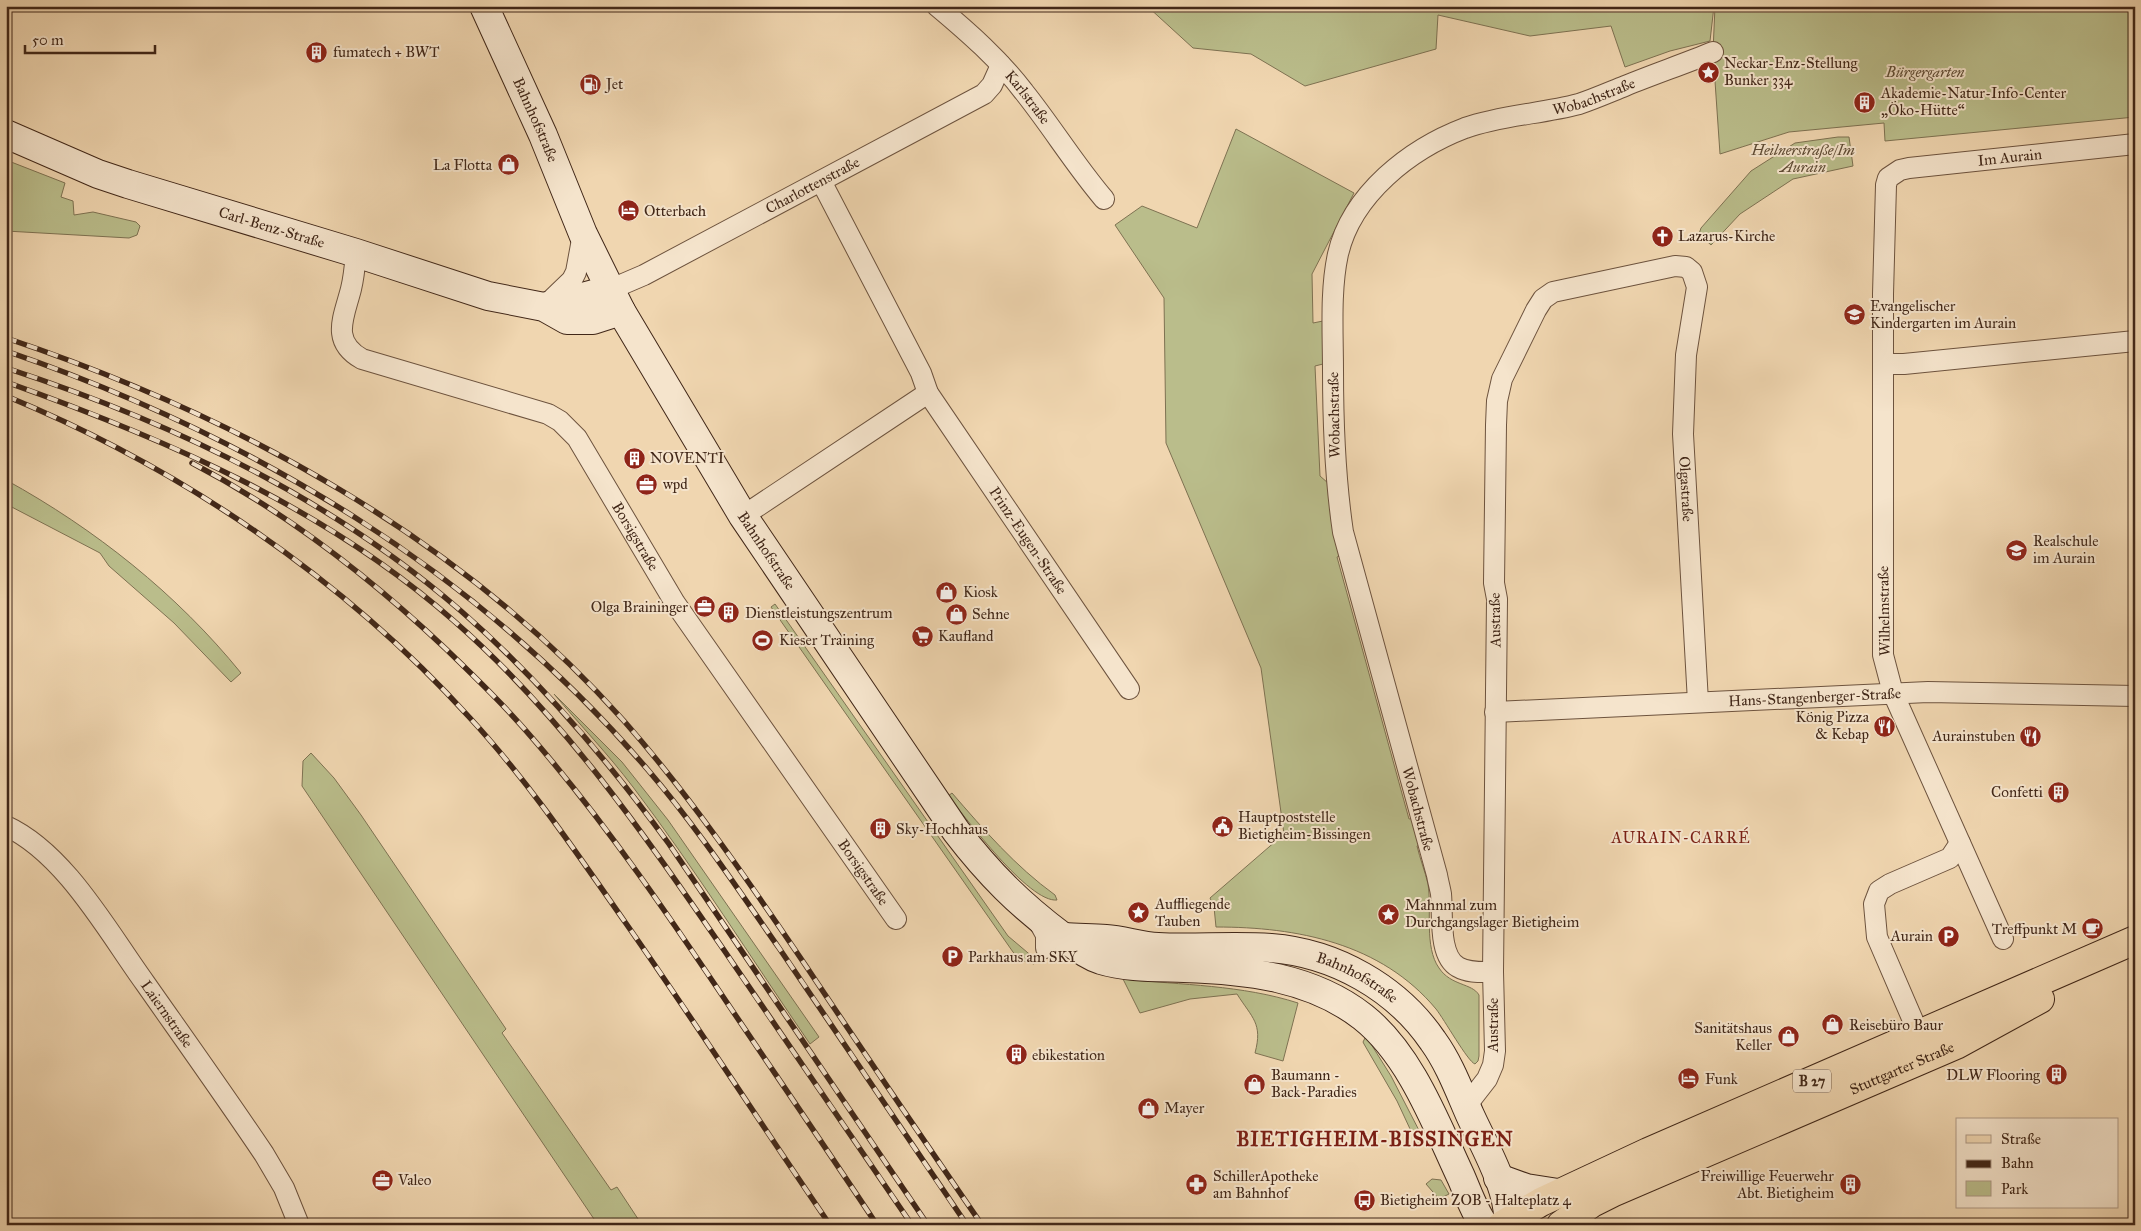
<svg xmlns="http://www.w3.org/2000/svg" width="2141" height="1231" viewBox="0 0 2141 1231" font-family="'IM FELL Great Primer',serif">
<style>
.green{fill:#babd8b;stroke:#7e7252}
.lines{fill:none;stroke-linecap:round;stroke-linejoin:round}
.street-casing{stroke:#6d533e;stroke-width:22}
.secondary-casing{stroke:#412718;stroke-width:30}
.primary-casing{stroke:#412718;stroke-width:30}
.street{stroke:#f5e4cc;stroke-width:20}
.secondary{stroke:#f5e4cc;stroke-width:28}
.primary{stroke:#f0d6b0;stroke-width:28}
.rail-casing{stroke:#412718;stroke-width:5.5}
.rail{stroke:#f5e4cc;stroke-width:4;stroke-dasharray:11;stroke-linecap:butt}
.labels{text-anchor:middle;stroke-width:4;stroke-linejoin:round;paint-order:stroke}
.shield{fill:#f5e4cc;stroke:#77604e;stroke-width:1}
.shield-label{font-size:14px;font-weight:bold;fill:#412718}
.poi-label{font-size:15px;fill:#412718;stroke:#f5e4cc;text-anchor:start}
.park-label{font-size:15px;font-style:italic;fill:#5f4c35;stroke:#f5e4cc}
.street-label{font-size:15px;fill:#412718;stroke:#f5e4cc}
.neighbourhood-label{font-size:16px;letter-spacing:1px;fill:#7a1f14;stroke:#f5e4cc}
.district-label{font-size:20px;font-weight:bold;letter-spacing:1px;fill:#7a1f14;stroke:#f5e4cc}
</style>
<rect width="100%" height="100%" fill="#f0d6b0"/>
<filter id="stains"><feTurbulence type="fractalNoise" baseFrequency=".004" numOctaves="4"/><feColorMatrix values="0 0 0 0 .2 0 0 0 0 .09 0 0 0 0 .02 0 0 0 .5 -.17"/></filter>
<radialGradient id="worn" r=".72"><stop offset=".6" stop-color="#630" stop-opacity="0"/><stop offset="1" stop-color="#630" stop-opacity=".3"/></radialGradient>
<path class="green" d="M 1147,6 L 1538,6 L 1553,9 L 1714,6 L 1710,41 L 1670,51 L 1625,67 L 1611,26 L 1530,36 L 1438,15 L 1436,49 L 1305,86 L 1251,54 L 1193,48 Z
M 1715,6 L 2135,6 L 2135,117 L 1885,141 L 1884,123 L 1789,132 L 1720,154 L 1713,52 Z
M 1236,129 L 1354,193 L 1312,274 L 1313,323 L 1323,321 L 1323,364 L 1315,366 L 1320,476 L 1328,483 L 1335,540 L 1343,555 L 1337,557 L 1409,819 L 1415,818 L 1422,844 L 1417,846 C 1420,859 1425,871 1428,884 C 1432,909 1424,947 1439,968 C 1451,986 1472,983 1479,995 L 1479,1056 L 1478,1061 L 1475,1064 C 1468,1062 1444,1019 1436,1009 C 1381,943 1297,927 1216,927 L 1214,907 L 1210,898 L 1284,834 L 1261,668 L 1166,443 L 1164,298 L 1115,225 L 1142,206 L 1197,228 Z
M 1838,137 L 1849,137 L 1853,166 L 1793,179 L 1740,214 L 1711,245 L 1699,234 L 1701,228 L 1751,171 L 1795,143 Z
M 6,160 L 65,183 L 61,197 L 73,201 L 74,215 L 93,212 L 136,222 L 140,226 L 137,235 L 129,238 L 6,231 Z
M 6,480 C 95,529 177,594 241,673 L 231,682 L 174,623 L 109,566 L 100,553 L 6,504 Z
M 775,604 L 1008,936 L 1034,958 L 1034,964 L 1020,960 L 1013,952 L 771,607 Z
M 554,694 L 622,762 L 668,820 L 819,1037 L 810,1044 C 751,958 696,870 633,787 C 608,754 580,725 554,694 Z
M 311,753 L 334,778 L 361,815 L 506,1029 L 502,1033 L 611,1190 L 617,1187 L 642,1225 L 598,1225 L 302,786 L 303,761 Z
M 952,793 C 984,830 1015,866 1055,895 L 1057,900 C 1029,903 966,818 948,796 Z
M 1123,979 C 1182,985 1242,985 1298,1003 L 1283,1061 L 1255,1053 C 1263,1023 1252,1018 1237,994 L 1190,999 L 1140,1013 Z
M 1366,1036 L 1391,1076 L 1425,1142 L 1418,1146 L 1397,1101 L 1364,1044 L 1363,1042 Z
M 1432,1179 L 1441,1180 L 1449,1194 L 1439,1199 L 1426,1184 Z"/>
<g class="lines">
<defs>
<g id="street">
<path id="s1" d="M 937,6 C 968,32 999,59 1024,92 C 1052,127 1075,165 1104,199"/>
<path id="s2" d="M 821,181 L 921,373 L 928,393 L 1129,689"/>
<path id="s3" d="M 356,253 C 355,265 354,277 351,289 C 344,317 330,341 362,359 L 548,414 L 560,421 L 577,438 L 675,603 L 896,919"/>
<path id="s4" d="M 609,290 L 644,275 L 984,94 L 992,85 L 1001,65"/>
<path d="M 545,306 L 572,280 L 576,272 L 583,234"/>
<path d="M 1883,364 L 1904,364 L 2135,341"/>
<path d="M 743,516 L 928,393"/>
<path id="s5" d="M 1495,712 L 1928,692 L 2135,696"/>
<path id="s6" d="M 6,826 C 65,853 108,932 145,983 C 185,1040 225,1096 264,1154 L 284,1188 L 299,1225"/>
<path d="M 1036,917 L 1046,935 L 1046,948"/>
<path id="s7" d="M 2003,939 L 1893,693 L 1883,655 L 1883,294 L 1886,185 L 1888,178 L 1900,170 L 1909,168 L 2135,144"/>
<path id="s8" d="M 1493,972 C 1481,972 1468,973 1458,967 C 1438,956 1443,914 1441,894 C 1440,888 1438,881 1437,875 L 1343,532 C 1335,478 1333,425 1333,371 C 1333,332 1330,291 1338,254 C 1352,194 1410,149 1465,128 C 1502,115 1541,114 1579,104 C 1594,99 1610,92 1625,86 C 1654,74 1684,64 1713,52"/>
<path d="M 1924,1046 L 1877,937 L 1874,904 L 1879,891 L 1890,884 L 1950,858 L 1960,843"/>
<path id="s9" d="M 1466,1106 L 1487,1079 L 1493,1065 L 1495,1051 L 1493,972 L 1497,599 L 1494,583 L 1496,425 L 1497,401 L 1502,379 L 1536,310 L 1543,299 L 1553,292 L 1675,266 L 1686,267 L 1692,272 L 1697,287 L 1686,355 L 1683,434 L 1698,702"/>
</g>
<g id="secondary">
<path id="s10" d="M 484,6 L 543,135 L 583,234 L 621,311 L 743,516 L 956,831 C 989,874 1019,904 1063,937 C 1076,946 1086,955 1101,960 C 1127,968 1157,967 1184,968 C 1247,970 1312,977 1363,1017 C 1411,1055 1436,1124 1461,1177 C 1468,1193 1474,1211 1484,1225"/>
<path id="s11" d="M 6,134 L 98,174 L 128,184 L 356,253 L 488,296 L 544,307 L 567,320 L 593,320 L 621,311"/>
<path d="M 544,307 L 609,290"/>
<path id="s12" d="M 1064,937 C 1078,938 1092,938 1106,939 C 1123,940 1140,946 1158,947 C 1195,949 1233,945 1271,948 C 1335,953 1397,988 1433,1041 C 1449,1063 1459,1090 1470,1115 C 1484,1146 1511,1191 1508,1225"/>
<path d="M 1498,1178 L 1526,1188 L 1558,1193"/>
</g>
<g id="primary">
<path d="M 1502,1225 L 1541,1202 L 1648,1152 L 2135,940"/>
<path id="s13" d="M 1561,1225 L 1592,1203 L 1612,1193 L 1956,1045 L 2040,999"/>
</g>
</defs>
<use href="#street" class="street-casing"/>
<use href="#secondary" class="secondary-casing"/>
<use href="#primary" class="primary-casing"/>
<use href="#street" class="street"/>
<use href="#secondary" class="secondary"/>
<use href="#primary" class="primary"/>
<defs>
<path id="rail" d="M 6,338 C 236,415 461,538 624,721 C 691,797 749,882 806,966 C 864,1053 923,1139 982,1225
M 6,351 C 251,435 479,572 648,770 C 696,826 737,888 779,948 C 842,1040 904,1133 967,1225
M 6,368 C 169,421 331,498 461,611 C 540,680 607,759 669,844 L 928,1225
M 6,382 C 166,439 326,508 454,621 C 564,717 646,837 728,956 C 789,1046 851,1135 912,1225
M 6,396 C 179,467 344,579 470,718 C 528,781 576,852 625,922 C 695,1022 761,1124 830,1225
M 192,463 C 286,512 370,577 447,650 C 477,679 507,708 534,740 C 608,826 671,919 734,1013 C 782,1084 830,1154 877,1225"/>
</defs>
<use href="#rail" class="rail-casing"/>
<use href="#rail" class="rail"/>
</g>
<defs>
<symbol id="building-disc" viewBox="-11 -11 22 22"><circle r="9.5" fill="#8f2418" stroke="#f5e4cc"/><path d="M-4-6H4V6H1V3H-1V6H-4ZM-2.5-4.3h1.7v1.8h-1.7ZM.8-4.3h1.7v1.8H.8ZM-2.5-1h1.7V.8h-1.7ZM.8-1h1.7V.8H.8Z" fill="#fff"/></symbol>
<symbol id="sight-disc" viewBox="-11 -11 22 22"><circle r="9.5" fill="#8f2418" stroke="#f5e4cc"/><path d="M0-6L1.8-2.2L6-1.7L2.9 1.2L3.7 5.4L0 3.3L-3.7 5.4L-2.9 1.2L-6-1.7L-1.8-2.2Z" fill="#fff"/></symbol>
<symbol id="fuel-disc" viewBox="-11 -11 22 22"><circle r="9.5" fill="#8f2418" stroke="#f5e4cc"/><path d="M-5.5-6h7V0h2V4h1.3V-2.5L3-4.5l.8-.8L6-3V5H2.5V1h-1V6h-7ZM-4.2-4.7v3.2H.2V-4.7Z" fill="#fff"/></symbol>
<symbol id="shop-disc" viewBox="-11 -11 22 22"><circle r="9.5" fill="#8f2418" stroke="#f5e4cc"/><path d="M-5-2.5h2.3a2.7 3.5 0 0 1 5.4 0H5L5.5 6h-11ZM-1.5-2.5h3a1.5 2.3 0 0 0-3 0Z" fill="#fff"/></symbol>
<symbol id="hotel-disc" viewBox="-11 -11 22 22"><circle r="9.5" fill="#8f2418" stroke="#f5e4cc"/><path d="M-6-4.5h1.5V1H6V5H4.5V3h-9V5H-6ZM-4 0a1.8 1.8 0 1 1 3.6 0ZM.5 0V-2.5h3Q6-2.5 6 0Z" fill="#fff"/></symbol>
<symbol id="church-disc" viewBox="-11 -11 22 22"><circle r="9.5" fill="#8f2418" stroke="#f5e4cc"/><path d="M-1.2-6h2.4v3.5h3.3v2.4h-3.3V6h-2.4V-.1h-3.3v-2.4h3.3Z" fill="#fff"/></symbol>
<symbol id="school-disc" viewBox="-11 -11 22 22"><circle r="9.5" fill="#8f2418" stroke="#f5e4cc"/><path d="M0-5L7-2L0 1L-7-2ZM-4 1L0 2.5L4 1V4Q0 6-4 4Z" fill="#fff"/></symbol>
<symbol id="office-disc" viewBox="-11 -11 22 22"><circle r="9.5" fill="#8f2418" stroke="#f5e4cc"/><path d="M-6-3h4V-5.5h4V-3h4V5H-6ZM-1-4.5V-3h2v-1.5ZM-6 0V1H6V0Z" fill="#fff"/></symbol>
<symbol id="supermarket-disc" viewBox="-11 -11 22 22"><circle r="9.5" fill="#8f2418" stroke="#f5e4cc"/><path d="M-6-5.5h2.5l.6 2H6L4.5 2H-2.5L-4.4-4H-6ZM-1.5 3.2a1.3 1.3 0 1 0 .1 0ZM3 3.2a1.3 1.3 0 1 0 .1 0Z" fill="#fff"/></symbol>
<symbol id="stadium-disc" viewBox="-11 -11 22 22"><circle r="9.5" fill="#8f2418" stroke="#f5e4cc"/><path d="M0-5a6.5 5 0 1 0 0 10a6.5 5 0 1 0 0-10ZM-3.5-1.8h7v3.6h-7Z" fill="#fff"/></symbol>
<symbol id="restaurant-disc" viewBox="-11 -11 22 22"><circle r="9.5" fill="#8f2418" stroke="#f5e4cc"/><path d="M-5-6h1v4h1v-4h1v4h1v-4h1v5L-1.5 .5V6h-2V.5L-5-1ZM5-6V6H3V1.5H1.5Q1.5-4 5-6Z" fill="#fff"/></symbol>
<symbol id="civic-disc" viewBox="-11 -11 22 22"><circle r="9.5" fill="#8f2418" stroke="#f5e4cc"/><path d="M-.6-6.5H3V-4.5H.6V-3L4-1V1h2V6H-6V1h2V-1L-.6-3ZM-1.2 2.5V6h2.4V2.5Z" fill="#fff"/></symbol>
<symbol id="cafe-disc" viewBox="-11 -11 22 22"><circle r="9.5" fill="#8f2418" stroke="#f5e4cc"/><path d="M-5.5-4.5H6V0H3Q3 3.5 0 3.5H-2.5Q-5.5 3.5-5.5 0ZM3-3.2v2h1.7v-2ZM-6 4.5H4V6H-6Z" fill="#fff"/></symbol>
<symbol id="parking-disc" viewBox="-11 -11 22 22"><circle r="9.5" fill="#8f2418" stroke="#f5e4cc"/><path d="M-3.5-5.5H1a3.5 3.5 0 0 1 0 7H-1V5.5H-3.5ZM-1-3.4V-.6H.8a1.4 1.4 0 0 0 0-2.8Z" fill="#fff"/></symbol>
<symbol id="pharmacy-disc" viewBox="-11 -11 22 22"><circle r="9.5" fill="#8f2418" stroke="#f5e4cc"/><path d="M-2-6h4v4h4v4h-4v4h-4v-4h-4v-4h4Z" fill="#fff"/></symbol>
<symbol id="bus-disc" viewBox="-11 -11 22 22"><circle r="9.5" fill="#8f2418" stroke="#f5e4cc"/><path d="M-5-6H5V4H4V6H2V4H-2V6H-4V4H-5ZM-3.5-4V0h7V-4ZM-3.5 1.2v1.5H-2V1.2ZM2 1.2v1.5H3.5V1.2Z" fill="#fff"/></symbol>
</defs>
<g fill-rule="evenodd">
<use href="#building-disc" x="304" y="40" width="25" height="25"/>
<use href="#sight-disc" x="1696" y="60" width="25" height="25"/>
<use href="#fuel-disc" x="578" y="72" width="25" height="25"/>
<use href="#building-disc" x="1852" y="90" width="25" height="25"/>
<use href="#shop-disc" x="496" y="152" width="25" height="25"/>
<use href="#hotel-disc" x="616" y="198" width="25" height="25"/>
<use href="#church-disc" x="1650" y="224" width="25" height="25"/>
<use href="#school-disc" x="1842" y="302" width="25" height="25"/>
<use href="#building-disc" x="622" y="446" width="25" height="25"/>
<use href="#office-disc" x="634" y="472" width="25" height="25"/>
<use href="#school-disc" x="2004" y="538" width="25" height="25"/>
<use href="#shop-disc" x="934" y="580" width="25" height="25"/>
<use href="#office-disc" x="692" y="594" width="25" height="25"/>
<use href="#building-disc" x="716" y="600" width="25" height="25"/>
<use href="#shop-disc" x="944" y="602" width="25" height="25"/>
<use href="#supermarket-disc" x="910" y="624" width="25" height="25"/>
<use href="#stadium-disc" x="750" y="628" width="25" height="25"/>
<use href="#restaurant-disc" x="1872" y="714" width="25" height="25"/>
<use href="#restaurant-disc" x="2018" y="724" width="25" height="25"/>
<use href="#building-disc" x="2046" y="780" width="25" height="25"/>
<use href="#civic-disc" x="1210" y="814" width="25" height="25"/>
<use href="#building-disc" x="868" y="816" width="25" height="25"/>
<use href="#sight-disc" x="1126" y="900" width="25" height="25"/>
<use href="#sight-disc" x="1376" y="902" width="25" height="25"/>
<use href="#cafe-disc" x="2080" y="916" width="25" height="25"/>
<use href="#parking-disc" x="1936" y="924" width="25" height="25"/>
<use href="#parking-disc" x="940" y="944" width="25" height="25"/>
<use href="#shop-disc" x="1820" y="1012" width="25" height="25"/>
<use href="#shop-disc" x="1776" y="1024" width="25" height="25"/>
<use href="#building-disc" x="1004" y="1042" width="25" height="25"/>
<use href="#building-disc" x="2044" y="1062" width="25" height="25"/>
<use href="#hotel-disc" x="1676" y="1066" width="25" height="25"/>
<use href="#shop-disc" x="1242" y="1072" width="25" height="25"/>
<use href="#shop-disc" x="1136" y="1096" width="25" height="25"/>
<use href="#office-disc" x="370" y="1168" width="25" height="25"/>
<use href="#pharmacy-disc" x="1184" y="1172" width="25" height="25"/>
<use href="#building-disc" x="1838" y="1172" width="25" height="25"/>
<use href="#bus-disc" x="1352" y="1188" width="25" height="25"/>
</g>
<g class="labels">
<rect class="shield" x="1793" y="1069.5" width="38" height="23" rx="4"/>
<g class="shield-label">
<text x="1812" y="1086">B 27</text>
</g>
<g class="poi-label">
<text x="333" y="57">fumatech + BWT</text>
<text x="1724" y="68">Neckar-Enz-Stellung<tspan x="1724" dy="17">Bunker 334</tspan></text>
<text x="606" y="89">Jet</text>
<text x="1881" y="98">Akademie-Natur-Info-Center<tspan x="1881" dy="17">„Öko-Hütte“</tspan></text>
<text x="492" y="170" text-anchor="end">La Flotta</text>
<text x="644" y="216">Otterbach</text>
<text x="1678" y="241">Lazarus-Kirche</text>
<text x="1870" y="311">Evangelischer<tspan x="1870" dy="17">Kindergarten im Aurain</tspan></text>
<text x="650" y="463">NOVENTI</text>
<text x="663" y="489">wpd</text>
<text x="2033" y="546">Realschule<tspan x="2033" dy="17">im Aurain</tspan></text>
<text x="963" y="597">Kiosk</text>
<text x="688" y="612" text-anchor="end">Olga Braininger</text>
<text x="745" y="618">Dienstleistungszentrum</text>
<text x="972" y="619">Sehne</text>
<text x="938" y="641">Kaufland</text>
<text x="779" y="645">Kieser Training</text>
<text x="1869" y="722" text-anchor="end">König Pizza<tspan x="1869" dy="17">&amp; Kebap</tspan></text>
<text x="2015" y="741" text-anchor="end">Aurainstuben</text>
<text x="2043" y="797" text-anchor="end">Confetti</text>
<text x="1238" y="822">Hauptpoststelle<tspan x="1238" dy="17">Bietigheim-Bissingen</tspan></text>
<text x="896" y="834">Sky-Hochhaus</text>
<text x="1155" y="909">Auffliegende<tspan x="1155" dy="17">Tauben</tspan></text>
<text x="1405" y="910">Mahnmal zum<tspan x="1405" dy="17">Durchgangslager Bietigheim</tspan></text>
<text x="2077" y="934" text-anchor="end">Treffpunkt M</text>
<text x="1933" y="941" text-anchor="end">Aurain</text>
<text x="968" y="962">Parkhaus am SKY</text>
<text x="1849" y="1030">Reisebüro Baur</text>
<text x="1772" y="1033" text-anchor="end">Sanitätshaus<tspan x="1772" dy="17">Keller</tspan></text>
<text x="1032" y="1060">ebikestation</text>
<text x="1271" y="1080">Baumann -<tspan x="1271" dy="17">Back-Paradies</tspan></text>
<text x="2040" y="1080" text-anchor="end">DLW Flooring</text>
<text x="1705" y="1084">Funk</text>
<text x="1164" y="1113">Mayer</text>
<text x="1213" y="1181">SchillerApotheke<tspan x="1213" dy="17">am Bahnhof</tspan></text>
<text x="1834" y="1181" text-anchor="end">Freiwillige Feuerwehr<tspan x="1834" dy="17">Abt. Bietigheim</tspan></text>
<text x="398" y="1185">Valeo</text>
<text x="1380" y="1205">Bietigheim ZOB - Halteplatz 4</text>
</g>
<g class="park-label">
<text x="1925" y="77">Bürgergarten</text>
<text x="1803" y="155">Heilnerstraße/Im<tspan x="1803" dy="17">Aurain</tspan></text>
</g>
<g class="street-label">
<text dy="5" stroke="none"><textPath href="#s8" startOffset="1086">Wobachstraße</textPath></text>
<text dy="5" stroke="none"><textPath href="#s1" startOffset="129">Karlstraße</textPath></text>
<text dy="5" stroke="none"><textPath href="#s10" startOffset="125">Bahnhofstraße</textPath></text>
<text dy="5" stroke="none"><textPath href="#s7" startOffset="911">Im Aurain</textPath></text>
<text dy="5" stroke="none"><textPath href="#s4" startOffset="229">Charlottenstraße</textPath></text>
<text dy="5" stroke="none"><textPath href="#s11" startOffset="282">Carl-Benz-Straße</textPath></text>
<text transform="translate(1334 415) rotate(-91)" y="5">Wobachstraße</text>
<text dy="5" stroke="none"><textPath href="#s9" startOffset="1201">Olgastraße</textPath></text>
<text dy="5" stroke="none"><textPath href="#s3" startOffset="462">Borsigstraße</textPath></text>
<text dy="5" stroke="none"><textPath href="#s2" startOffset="416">Prinz-Eugen-Straße</textPath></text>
<text dy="5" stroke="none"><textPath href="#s10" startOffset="615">Bahnhofstraße</textPath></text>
<text transform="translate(1884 611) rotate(-91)" y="5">Wilhelmstraße</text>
<text transform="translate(1495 620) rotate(-91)" y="5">Austraße</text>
<text dy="5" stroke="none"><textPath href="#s5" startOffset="320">Hans-Stangenberger-Straße</textPath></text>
<text transform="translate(1418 809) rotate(75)" y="5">Wobachstraße</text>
<text dy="5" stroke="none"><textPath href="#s3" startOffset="868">Borsigstraße</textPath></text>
<text dy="5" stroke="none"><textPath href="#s12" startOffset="300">Bahnhofstraße</textPath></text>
<text dy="5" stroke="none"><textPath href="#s6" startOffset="250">Laiernstraße</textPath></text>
<text transform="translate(1493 1025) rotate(-90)" y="5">Austraße</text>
<text dy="5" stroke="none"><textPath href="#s13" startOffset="376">Stuttgarter Straße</textPath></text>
</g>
<g class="neighbourhood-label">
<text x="1681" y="843">AURAIN-CARRÉ</text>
</g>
<g class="district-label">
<text x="1375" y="1146">BIETIGHEIM-BISSINGEN</text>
</g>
</g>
<rect width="2141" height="1231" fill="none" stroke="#f0d6b0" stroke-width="25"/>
<rect x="8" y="8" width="2126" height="1216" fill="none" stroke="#412718" stroke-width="2.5"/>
<rect x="12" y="12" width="2116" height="1206" fill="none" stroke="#412718"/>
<rect x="1956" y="1118" width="162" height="90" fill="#f5e4cc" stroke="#ad9884"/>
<rect x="1966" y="1135" width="25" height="8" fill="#f0d6b0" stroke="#ad9884"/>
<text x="2001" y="1144" font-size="15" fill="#412718">Straße</text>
<rect x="1966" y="1160" width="25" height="8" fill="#412718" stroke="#ad9884"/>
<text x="2001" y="1168" font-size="15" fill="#412718">Bahn</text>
<rect x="1966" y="1181" width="25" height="15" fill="#babd8b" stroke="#ad9884"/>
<text x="2001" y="1194" font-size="15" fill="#412718">Park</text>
<path d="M25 45v8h130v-8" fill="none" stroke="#412718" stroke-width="2.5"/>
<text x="32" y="45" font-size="15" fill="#412718" stroke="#f5e4cc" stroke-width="4" paint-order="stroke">50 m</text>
<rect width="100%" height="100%" filter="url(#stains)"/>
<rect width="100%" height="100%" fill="url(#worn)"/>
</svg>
